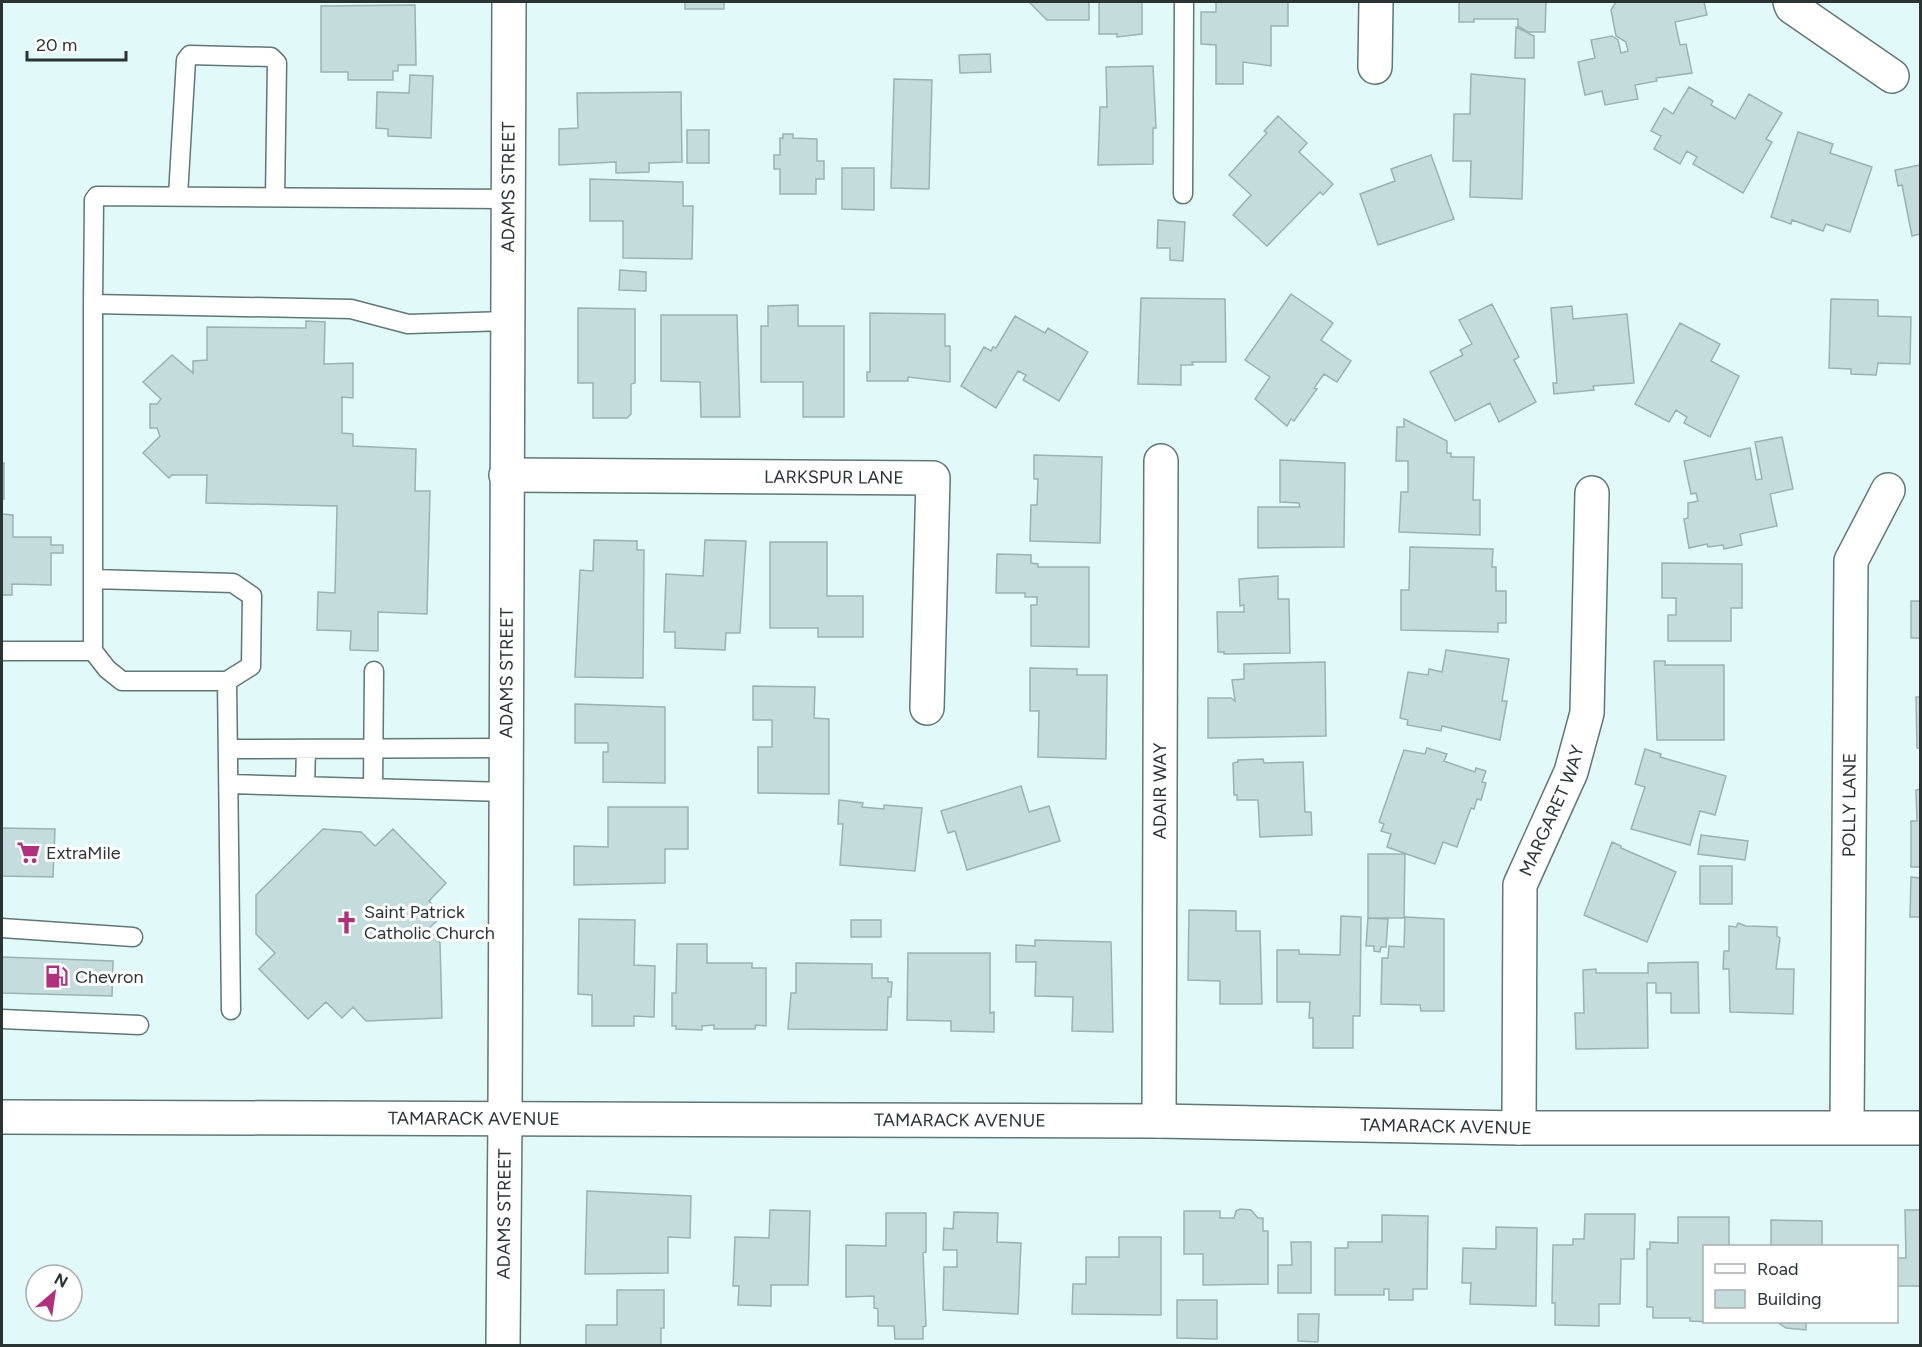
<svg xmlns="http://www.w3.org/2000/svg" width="1922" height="1347" viewBox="0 0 1922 1347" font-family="Figtree,sans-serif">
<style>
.building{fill:#c5dcdd;stroke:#9bb2b2;stroke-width:1.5}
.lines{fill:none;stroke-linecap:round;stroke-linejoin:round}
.service-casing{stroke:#617676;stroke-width:21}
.minor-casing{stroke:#617676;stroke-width:36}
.tertiary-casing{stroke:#617676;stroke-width:36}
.secondary-casing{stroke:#617676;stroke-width:36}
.service{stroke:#fff;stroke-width:18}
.minor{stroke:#fff;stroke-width:33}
.tertiary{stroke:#fff;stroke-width:33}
.secondary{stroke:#fff;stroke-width:33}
.labels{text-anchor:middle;stroke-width:6;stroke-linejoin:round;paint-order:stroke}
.street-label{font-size:18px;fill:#2b3435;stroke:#fff}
.poi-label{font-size:18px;fill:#2b3435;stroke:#fff;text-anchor:start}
</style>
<rect width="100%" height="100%" fill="#e1f9f9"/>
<path class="building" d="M 685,2 L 724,2 L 724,9 L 685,9 Z
M 1029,2 L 1089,2 L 1089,20 L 1047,20 Z
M 1099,2 L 1142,2 L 1142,34 L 1117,37 L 1117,34 L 1099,34 Z
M 1216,2 L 1288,2 L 1288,26 L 1271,26 L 1271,66 L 1243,62 L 1243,84 L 1216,84 L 1216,45 L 1201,44 L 1201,12 L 1216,12 Z
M 1459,2 L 1546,2 L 1545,32 L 1528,32 L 1518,26 L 1518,19 L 1474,19 L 1474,22 L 1459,22 Z
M 1616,2 L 1704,2 L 1707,15 L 1675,22 L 1680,45 L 1686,44 L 1692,73 L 1656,78 L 1657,81 L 1635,85 L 1638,99 L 1605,105 L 1602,91 L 1585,95 L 1578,62 L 1595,58 L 1591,40 L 1612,36 L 1618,40 L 1621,53 L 1628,51 L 1626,42 L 1616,36 L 1611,10 Z
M 415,5 L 416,65 L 398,65 L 398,71 L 393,71 L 393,80 L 348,80 L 348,72 L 321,72 L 321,6 Z
M 1516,27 L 1534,36 L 1534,58 L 1515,58 Z
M 990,54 L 991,72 L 960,73 L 959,55 Z
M 1153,66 L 1156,128 L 1153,128 L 1153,164 L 1098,165 L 1100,107 L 1107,107 L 1106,67 Z
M 1471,74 L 1525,79 L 1522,199 L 1470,197 L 1471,161 L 1453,161 L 1454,114 L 1470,114 Z
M 410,75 L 433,76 L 431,138 L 388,136 L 388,129 L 376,128 L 377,92 L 409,93 Z
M 894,79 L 932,80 L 929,189 L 891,188 Z
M 1689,87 L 1713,101 L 1711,105 L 1735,119 L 1749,94 L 1782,113 L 1766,139 L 1772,142 L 1743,193 L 1693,164 L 1697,157 L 1687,151 L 1680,164 L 1654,149 L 1661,136 L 1651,131 L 1664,108 L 1673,114 Z
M 681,92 L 682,162 L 649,163 L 649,172 L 616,173 L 616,162 L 559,165 L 559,129 L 578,128 L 577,93 Z
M 1278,116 L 1307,143 L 1299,152 L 1333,184 L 1323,195 L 1320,192 L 1267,246 L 1233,215 L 1251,195 L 1229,175 L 1267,133 L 1264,131 Z
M 687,130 L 709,130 L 709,163 L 687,163 Z
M 1798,132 L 1833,144 L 1830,153 L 1872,167 L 1850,232 L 1826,224 L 1823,231 L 1792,220 L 1791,224 L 1771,217 Z
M 783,134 L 793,134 L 793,138 L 817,139 L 817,161 L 824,161 L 824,179 L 816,179 L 816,194 L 780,194 L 780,169 L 774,169 L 774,155 L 780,155 L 780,138 L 783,138 Z
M 1431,155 L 1454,219 L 1378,245 L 1360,194 L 1395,181 L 1391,169 Z
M 1920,165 L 1920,234 L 1912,236 L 1902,185 L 1898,186 L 1895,170 Z
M 842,168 L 874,168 L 874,210 L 842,209 Z
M 590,179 L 683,182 L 683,206 L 693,206 L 692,259 L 623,258 L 623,221 L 590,221 Z
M 1158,220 L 1185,222 L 1183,261 L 1170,260 L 1170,248 L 1157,248 Z
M 620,270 L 646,272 L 646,291 L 619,290 Z
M 1291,294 L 1333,323 L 1321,340 L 1351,361 L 1337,382 L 1324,374 L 1314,388 L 1317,389 L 1294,421 L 1291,419 L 1287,426 L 1255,399 L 1270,377 L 1245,360 Z
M 1141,298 L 1225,299 L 1226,362 L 1192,362 L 1193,365 L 1181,365 L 1181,385 L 1138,384 Z
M 1831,299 L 1878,300 L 1878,316 L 1911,317 L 1910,364 L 1878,363 L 1876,375 L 1851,374 L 1851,369 L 1829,368 Z
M 1492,304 L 1519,357 L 1514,360 L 1536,402 L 1499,422 L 1490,403 L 1455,421 L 1430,372 L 1463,355 L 1460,350 L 1472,344 L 1459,320 Z
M 798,305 L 798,326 L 844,326 L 844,417 L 803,417 L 803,382 L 761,382 L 761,326 L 768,326 L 768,306 Z
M 1572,306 L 1573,319 L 1627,314 L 1634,383 L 1593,386 L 1594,390 L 1554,394 L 1553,383 L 1557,383 L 1551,308 Z
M 578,308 L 635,309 L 635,383 L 631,384 L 631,414 L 627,418 L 593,418 L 593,383 L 578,383 Z
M 870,313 L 945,314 L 945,346 L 950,346 L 950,382 L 908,377 L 908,381 L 867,381 L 867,372 L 870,372 Z
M 661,315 L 737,315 L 740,417 L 701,417 L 700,382 L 661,381 Z
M 1015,316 L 1045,333 L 1048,328 L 1088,352 L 1059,401 L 1023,380 L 1026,375 L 1018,371 L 996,408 L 961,386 L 984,347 L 991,351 L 993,347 L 996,348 Z
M 306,321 L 325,322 L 324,364 L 353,363 L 353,398 L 342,397 L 342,433 L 353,434 L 353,446 L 416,449 L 415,491 L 430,491 L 427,614 L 378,612 L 378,651 L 350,650 L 351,631 L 317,630 L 318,592 L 335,593 L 337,506 L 206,503 L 207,475 L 172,475 L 169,478 L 143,453 L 160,436 L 157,428 L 150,428 L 150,404 L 157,404 L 161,399 L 143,382 L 172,355 L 193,373 L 193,361 L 207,360 L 207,327 L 306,328 Z
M 1680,323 L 1720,344 L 1711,361 L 1739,376 L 1710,437 L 1684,423 L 1687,417 L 1676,410 L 1669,422 L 1635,404 Z
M 1404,419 L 1447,441 L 1447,453 L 1451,453 L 1451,457 L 1474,457 L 1473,500 L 1480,500 L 1480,535 L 1399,532 L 1401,492 L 1408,492 L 1408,461 L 1396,461 L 1397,427 L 1404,427 Z
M 1782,437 L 1793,489 L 1770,494 L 1777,526 L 1740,534 L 1742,545 L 1724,549 L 1723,545 L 1708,547 L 1707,544 L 1689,548 L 1684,519 L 1688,518 L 1688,503 L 1698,501 L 1696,493 L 1691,494 L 1684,461 L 1750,448 L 1756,480 L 1762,479 L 1755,442 Z
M 1034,455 L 1102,457 L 1100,543 L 1030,541 L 1031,505 L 1037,505 L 1038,479 L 1034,479 Z
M 1280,460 L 1345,463 L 1344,547 L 1258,548 L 1258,507 L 1300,507 L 1299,503 L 1280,502 Z
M 2,463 L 4,463 L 4,499 L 2,499 Z
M 2,514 L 13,515 L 13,537 L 51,537 L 51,545 L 63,545 L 63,553 L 51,553 L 51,585 L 12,584 L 12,595 L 2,595 Z
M 594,540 L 637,541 L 637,550 L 644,550 L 643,678 L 575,677 L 580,570 L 593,571 Z
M 705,540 L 746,541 L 740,633 L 726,633 L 725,650 L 675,648 L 675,632 L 664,632 L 666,574 L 703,576 Z
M 770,542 L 827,542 L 827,596 L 863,596 L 863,637 L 818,637 L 818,628 L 770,628 Z
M 1410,547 L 1493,549 L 1492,567 L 1496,567 L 1496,591 L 1506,591 L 1506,623 L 1498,623 L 1498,632 L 1401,630 L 1401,590 L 1409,590 Z
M 997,554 L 1031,555 L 1031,563 L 1038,564 L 1038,567 L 1089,567 L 1089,647 L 1031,646 L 1031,605 L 1037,605 L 1037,597 L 1025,597 L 1025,593 L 996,593 Z
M 1662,563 L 1742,564 L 1742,608 L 1731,608 L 1731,641 L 1668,641 L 1668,615 L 1676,615 L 1676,598 L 1662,598 Z
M 1278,576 L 1278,599 L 1289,599 L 1290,653 L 1224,654 L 1224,652 L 1218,652 L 1217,612 L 1244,612 L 1244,605 L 1240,606 L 1239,579 Z
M 1911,601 L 1920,601 L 1920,638 L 1911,638 Z
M 1446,650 L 1509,659 L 1502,701 L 1507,701 L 1500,740 L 1442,726 L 1441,731 L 1407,725 L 1408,720 L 1400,718 L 1408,672 L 1428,675 L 1429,669 L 1442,672 Z
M 1654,661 L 1665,661 L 1665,665 L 1724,665 L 1724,740 L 1657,740 Z
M 1325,662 L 1326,736 L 1208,738 L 1208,698 L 1231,698 L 1235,701 L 1232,680 L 1244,679 L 1244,664 Z
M 1030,668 L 1077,669 L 1077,675 L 1107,675 L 1106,759 L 1038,757 L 1039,711 L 1030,711 Z
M 753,686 L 815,687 L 814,718 L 829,719 L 829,794 L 758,793 L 758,747 L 772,747 L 772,720 L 753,720 Z
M 1916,697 L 1920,697 L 1920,748 L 1917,748 Z
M 575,704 L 665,707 L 665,783 L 603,782 L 603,752 L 608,752 L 608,743 L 575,743 Z
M 1427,748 L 1447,754 L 1444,761 L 1475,772 L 1476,768 L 1486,771 L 1482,782 L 1486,783 L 1481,800 L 1477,799 L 1474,809 L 1471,808 L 1457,847 L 1443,842 L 1435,864 L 1387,847 L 1391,834 L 1381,831 L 1384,824 L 1379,822 L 1404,750 L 1425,754 Z
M 1645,749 L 1661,754 L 1660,757 L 1726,776 L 1715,815 L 1700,811 L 1690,845 L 1631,829 L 1645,787 L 1635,784 Z
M 1263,759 L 1264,763 L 1303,762 L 1305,812 L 1311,812 L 1312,835 L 1260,837 L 1258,800 L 1237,800 L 1237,795 L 1234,795 L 1233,763 L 1238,762 L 1238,760 Z
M 1021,786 L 1029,812 L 1049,806 L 1060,841 L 967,870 L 955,831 L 948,833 L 941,811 Z
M 1920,789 L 1920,867 L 1911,867 L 1911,821 L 1917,821 L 1916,790 Z
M 839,800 L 863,803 L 862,807 L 884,809 L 884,805 L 922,808 L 915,871 L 840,865 L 843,824 L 838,824 Z
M 608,807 L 688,807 L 688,849 L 665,849 L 665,883 L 574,885 L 574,846 L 608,847 Z
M 2,828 L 55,829 L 53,877 L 2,876 Z
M 323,829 L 361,832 L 375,846 L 393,829 L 446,883 L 429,901 L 443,915 L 428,929 L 440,942 L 442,1018 L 366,1021 L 353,1007 L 342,1018 L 326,1002 L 308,1019 L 259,969 L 275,953 L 256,934 L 256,895 Z
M 1701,835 L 1748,841 L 1745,860 L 1698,854 Z
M 1612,842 L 1621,846 L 1621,848 L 1676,872 L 1647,942 L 1584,915 Z
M 1368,854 L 1405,854 L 1404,918 L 1368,918 Z
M 1700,866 L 1732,866 L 1732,904 L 1700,904 Z
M 1911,877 L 1920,878 L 1920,917 L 1910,917 Z
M 1189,910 L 1236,911 L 1236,931 L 1260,931 L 1262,1004 L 1220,1004 L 1220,981 L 1188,980 Z
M 1341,916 L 1361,917 L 1360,1016 L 1353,1016 L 1353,1048 L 1313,1048 L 1313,1018 L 1309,1018 L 1310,1002 L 1277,1002 L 1277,950 L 1299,950 L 1299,954 L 1340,955 Z
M 1405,917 L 1444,919 L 1444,1011 L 1421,1011 L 1420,1005 L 1381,1004 L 1382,958 L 1388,958 L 1389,946 L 1404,947 Z
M 1368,918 L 1388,919 L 1386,947 L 1381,947 L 1380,952 L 1374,951 L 1374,946 L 1366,946 Z
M 579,919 L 635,920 L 634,965 L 655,966 L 654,1017 L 634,1016 L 634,1026 L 592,1026 L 592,995 L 578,994 Z
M 851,920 L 881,920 L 881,937 L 851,937 Z
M 1738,923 L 1746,926 L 1777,927 L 1777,936 L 1780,938 L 1776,969 L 1794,969 L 1793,1014 L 1730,1012 L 1729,969 L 1723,969 L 1724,951 L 1729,951 L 1729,926 L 1736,927 Z
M 1035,940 L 1111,942 L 1113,1032 L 1072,1031 L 1073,997 L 1035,996 L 1036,962 L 1016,962 L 1016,945 L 1035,946 Z
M 677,944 L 707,944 L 707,963 L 752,963 L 752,968 L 766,968 L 766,1026 L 756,1025 L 755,1029 L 714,1029 L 714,1025 L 702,1026 L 702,1030 L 676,1029 L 676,1026 L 672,1026 L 672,993 L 676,993 Z
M 908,953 L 990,953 L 990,1013 L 994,1012 L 994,1032 L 951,1031 L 951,1021 L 907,1020 Z
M 2,957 L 113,961 L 112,996 L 2,993 Z
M 1698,962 L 1699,1013 L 1671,1013 L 1671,993 L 1656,993 L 1656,983 L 1647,983 L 1648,1048 L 1576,1049 L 1575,1013 L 1584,1013 L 1583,970 L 1596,969 L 1596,973 L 1648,973 L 1648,963 Z
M 796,963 L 872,964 L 872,978 L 888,978 L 888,982 L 892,982 L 891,997 L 888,997 L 887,1030 L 788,1029 L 791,993 L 796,993 Z
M 587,1191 L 691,1196 L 690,1238 L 668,1237 L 668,1273 L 585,1274 Z
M 1240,1209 L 1251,1210 L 1258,1218 L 1263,1218 L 1263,1231 L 1268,1231 L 1268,1284 L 1203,1285 L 1203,1254 L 1184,1254 L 1184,1211 L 1220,1211 L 1220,1218 L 1234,1218 L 1236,1211 Z
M 770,1210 L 810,1211 L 808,1285 L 771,1285 L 771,1306 L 738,1305 L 739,1286 L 733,1286 L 735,1237 L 769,1238 Z
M 1905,1210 L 1920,1210 L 1920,1286 L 1896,1286 L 1896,1258 L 1906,1258 Z
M 954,1212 L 998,1213 L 997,1242 L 1021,1243 L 1018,1314 L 943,1310 L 944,1267 L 957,1267 L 957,1250 L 943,1250 L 944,1228 L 953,1229 Z
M 886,1213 L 926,1213 L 926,1252 L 923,1253 L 926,1326 L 923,1327 L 923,1339 L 895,1339 L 894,1326 L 878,1326 L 878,1309 L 874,1308 L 874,1296 L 846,1297 L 846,1245 L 886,1246 Z
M 1585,1214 L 1635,1214 L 1634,1259 L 1621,1259 L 1620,1304 L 1599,1304 L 1599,1326 L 1555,1325 L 1555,1303 L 1552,1303 L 1553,1245 L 1573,1245 L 1573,1239 L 1584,1239 Z
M 1382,1215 L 1428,1216 L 1427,1289 L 1413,1289 L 1413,1300 L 1389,1300 L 1389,1289 L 1384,1289 L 1384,1295 L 1335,1295 L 1335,1248 L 1348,1248 L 1348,1242 L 1382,1242 Z
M 1678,1217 L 1729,1217 L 1729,1246 L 1704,1246 L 1704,1322 L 1710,1322 L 1690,1321 L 1690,1318 L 1653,1318 L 1653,1307 L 1647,1307 L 1647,1249 L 1650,1249 L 1650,1242 L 1678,1243 Z
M 1771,1220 L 1822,1221 L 1822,1246 L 1743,1246 L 1771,1246 Z
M 1496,1227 L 1537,1228 L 1536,1306 L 1470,1304 L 1471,1283 L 1462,1283 L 1463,1248 L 1496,1249 Z
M 1119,1237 L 1161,1237 L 1161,1315 L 1072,1314 L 1073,1284 L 1086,1284 L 1086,1257 L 1119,1257 Z
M 1291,1242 L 1311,1242 L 1311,1293 L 1278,1293 L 1278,1265 L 1292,1265 Z
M 617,1290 L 664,1290 L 664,1328 L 661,1328 L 661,1346 L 586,1346 L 586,1325 L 617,1325 Z
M 1177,1300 L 1217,1300 L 1217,1339 L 1177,1338 Z
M 1298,1314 L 1319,1314 L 1318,1342 L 1298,1341 Z
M 1777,1322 L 1806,1322 L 1806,1330 L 1786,1328 Z"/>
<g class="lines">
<defs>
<path id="service" d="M 1183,194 L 1184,2
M 178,196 L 186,60 L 190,55 L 271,57 L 277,63 L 275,197
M 93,304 L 94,200 L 97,196 L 508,199
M 93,579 L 233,583 L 252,596 L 251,666 L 227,681 L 122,681 L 107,669 L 93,651
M 2,651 L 93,651 L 93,304 L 351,309 L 408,324 L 507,321
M 227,681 L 231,1010
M 228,749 L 505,748
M 229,784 L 505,792
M 305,786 L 306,749
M 373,788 L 374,671
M 2,928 L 133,937
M 2,1019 L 139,1025"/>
<g id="minor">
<path d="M 1790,2 L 1792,7 L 1892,76"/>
<path d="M 1375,67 L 1376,2"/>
<path id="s1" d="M 506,475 L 933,478 L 927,708"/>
<path id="s2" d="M 505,1119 L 509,2"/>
<path id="s3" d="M 1159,1121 L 1161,461"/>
<path id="s4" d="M 1847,1127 L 1851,561 L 1888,490"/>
<path id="s5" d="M 1519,1128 L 1520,885 L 1571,772 L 1587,713 L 1592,493"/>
</g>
<g id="tertiary">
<path id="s6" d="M 503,1346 L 505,1119"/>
</g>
<g id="secondary">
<path id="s7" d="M 2,1117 L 1159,1121 L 1519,1128 L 1920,1128"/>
</g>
</defs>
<use href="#service" class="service-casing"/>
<use href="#minor" class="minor-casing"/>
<use href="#tertiary" class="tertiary-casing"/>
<use href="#secondary" class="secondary-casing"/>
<use href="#service" class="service"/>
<use href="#minor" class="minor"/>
<use href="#tertiary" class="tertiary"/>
<use href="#secondary" class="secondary"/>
</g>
<defs>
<symbol id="supermarket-bare" viewBox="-9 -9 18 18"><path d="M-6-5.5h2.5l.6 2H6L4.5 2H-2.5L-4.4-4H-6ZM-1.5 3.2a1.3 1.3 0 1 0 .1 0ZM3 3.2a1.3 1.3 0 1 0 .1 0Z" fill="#b0307b" stroke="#fff" stroke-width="2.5" paint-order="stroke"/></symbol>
<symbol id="church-bare" viewBox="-9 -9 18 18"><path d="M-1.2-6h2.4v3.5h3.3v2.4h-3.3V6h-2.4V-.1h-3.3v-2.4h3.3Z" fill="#b0307b" stroke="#fff" stroke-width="2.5" paint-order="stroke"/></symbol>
<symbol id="fuel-bare" viewBox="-9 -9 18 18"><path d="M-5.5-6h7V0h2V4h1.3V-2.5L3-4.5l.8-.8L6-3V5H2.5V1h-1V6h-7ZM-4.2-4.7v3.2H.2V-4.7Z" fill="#b0307b" stroke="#fff" stroke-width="2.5" paint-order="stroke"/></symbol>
</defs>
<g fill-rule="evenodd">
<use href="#supermarket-bare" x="12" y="836" width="33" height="33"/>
<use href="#church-bare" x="330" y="906" width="33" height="33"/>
<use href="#fuel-bare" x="40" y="960" width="33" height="33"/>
</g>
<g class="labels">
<g class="street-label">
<text dy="6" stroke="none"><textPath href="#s2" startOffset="932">ADAMS STREET</textPath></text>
<text dy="6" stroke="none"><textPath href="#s1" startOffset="328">LARKSPUR LANE</textPath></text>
<text dy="6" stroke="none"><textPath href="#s2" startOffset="446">ADAMS STREET</textPath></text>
<text dy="6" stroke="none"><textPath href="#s3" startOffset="330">ADAIR WAY</textPath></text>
<text dy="6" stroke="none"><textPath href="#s4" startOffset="322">POLLY LANE</textPath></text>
<text dy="6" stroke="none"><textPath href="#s5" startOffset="324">MARGARET WAY</textPath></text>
<text dy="6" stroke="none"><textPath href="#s7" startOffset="472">TAMARACK AVENUE</textPath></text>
<text dy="6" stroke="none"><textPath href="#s7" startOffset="958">TAMARACK AVENUE</textPath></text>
<text dy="6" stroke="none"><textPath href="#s7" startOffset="1444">TAMARACK AVENUE</textPath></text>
<text dy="6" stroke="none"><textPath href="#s6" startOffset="132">ADAMS STREET</textPath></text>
</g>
<g class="poi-label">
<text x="46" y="859">ExtraMile</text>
<text x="364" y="918">Saint Patrick<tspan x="364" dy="21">Catholic Church</tspan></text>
<text x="75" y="983">Chevron</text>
</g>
</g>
<rect width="1922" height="1347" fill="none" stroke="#2b3435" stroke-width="6"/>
<rect x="1703" y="1245" width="195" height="78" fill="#ffffff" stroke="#aaaeae" stroke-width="1.5"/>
<rect x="1715" y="1264" width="30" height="9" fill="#ffffff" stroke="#aaaeae" stroke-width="1.5"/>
<text x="1757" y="1275" font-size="18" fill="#2b3435">Road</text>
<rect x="1715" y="1290" width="30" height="18" fill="#c5dcdd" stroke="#aaaeae" stroke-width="1.5"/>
<text x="1757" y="1305" font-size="18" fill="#2b3435">Building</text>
<g transform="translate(54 1293) rotate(29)"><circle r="28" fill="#ffffff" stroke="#aaaeae" stroke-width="1.5"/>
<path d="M0-4.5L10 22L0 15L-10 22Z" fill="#b0307b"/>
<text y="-9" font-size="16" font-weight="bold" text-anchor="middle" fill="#2b3435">N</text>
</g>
<path d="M27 51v9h99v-9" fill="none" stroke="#2b3435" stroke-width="3"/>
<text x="36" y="51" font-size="18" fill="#2b3435" stroke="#ffffff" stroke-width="4.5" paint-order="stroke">20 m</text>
</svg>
